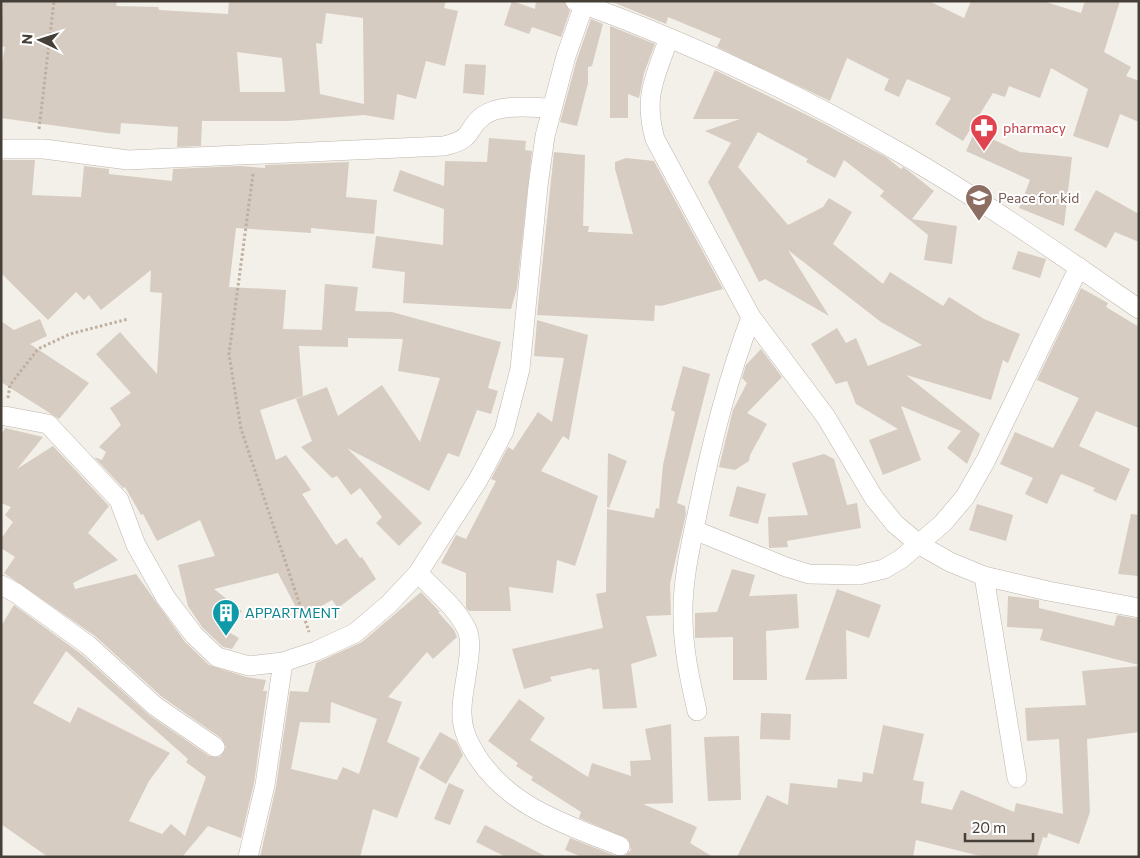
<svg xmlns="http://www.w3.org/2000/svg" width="1140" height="858" viewBox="0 0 1140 858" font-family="Commissioner,sans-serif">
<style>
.building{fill:#d6ccc2;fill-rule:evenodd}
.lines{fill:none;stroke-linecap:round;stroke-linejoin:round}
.street-casing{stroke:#beb5ac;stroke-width:20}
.path{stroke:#beaf9f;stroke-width:3;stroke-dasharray:2.5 2.5;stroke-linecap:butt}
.street{stroke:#fff;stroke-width:19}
.labels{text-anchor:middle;stroke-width:4;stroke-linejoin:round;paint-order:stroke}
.health-label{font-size:14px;fill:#be3a42;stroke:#fff;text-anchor:start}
.education-label{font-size:14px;fill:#785e54;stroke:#fff;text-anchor:start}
.culture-label{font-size:14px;fill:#0d838f;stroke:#fff;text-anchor:start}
</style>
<rect width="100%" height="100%" fill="#f3efe9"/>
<path class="building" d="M 3,1 L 117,1 L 116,6 L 158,7 L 159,10 L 228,14 L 229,1 L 446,1 L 444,8 L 458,11 L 445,66 L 426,61 L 416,99 L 397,94 L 394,120 L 364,115 L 288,121 L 202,121 L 201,146 L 177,147 L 178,127 L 121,123 L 120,134 L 108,133 L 1,118 L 1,67 L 5,47 L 1,46 ZM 326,13 L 363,18 L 364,104 L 320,94 L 316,43 L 322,44 ZM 237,52 L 282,58 L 285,92 L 240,92 Z
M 512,1 L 535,9 L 536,1 L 564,1 L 570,11 L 561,37 L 532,27 L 529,34 L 504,25 Z
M 610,1 L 929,1 L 964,18 L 971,1 L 1043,1 L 1081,13 L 1085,1 L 1120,1 L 1104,52 L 1131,67 L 1126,76 L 1139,81 L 1139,122 L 1120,114 L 1108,148 L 1073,136 L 1088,89 L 1051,68 L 1040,98 L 1009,86 L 1005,97 L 993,93 L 963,141 L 935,124 L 951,98 L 907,79 L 899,97 L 884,90 L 889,79 L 847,58 L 830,101 L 717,47 L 721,39 L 668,17 L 666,24 Z
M 591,19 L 603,24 L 592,66 L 588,67 L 588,83 L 577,126 L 560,122 L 577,59 Z
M 610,26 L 655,44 L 644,73 L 639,98 L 628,94 L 628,118 L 610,118 Z
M 465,64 L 486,65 L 484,95 L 463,93 Z
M 715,70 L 819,121 L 886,157 L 901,169 L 903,167 L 910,172 L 934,191 L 912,219 L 957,226 L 952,264 L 924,260 L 928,235 L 880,196 L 884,191 L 844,160 L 835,178 L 806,162 L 808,159 L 758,132 L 738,167 L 788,225 L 823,207 L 829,198 L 852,212 L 833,244 L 883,284 L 890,272 L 943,306 L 949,297 L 984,319 L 1020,334 L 1008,363 L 1003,360 L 991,400 L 906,375 L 980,434 L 967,464 L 947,448 L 961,431 L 901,406 L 921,460 L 883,475 L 869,440 L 898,429 L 856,404 L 847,381 L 836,384 L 811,344 L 837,328 L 846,343 L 856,338 L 868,366 L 922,345 L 881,322 L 788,250 L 829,316 L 765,279 L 759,282 L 708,182 L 731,143 L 705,131 L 740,119 L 693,119 Z
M 975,131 L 1020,152 L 1072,157 L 1064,226 L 1019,208 L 1030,180 L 966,151 Z
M 489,138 L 526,141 L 525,150 L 532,151 L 517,288 L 511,309 L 403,303 L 405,272 L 372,268 L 376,236 L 443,245 L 444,209 L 393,191 L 400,170 L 444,186 L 445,161 L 487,162 Z
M 554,152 L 585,155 L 583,226 L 589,226 L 588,232 L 633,234 L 615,169 L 615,162 L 626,158 L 654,161 L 723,289 L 661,306 L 655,305 L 654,321 L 537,315 Z
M 1,160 L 35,160 L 32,195 L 81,197 L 84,166 L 109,169 L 109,174 L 172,181 L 173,169 L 239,166 L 265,168 L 265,165 L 349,162 L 346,197 L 377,200 L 374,234 L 311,228 L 311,233 L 236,228 L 229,287 L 286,290 L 283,329 L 322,330 L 325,284 L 358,287 L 355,311 L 392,312 L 501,342 L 488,388 L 498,391 L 491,414 L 477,410 L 459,457 L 448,453 L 429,491 L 347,448 L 422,523 L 399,546 L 376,523 L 382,517 L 360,488 L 351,495 L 337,476 L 332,478 L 301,447 L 312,441 L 296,399 L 327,387 L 338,416 L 382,385 L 420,442 L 440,378 L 398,371 L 403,339 L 348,338 L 348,347 L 299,346 L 303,396 L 260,410 L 276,460 L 286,455 L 311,490 L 302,494 L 336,545 L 346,538 L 360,558 L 362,557 L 376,579 L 338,608 L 332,600 L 301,617 L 278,573 L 214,589 L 242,611 L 227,631 L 239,638 L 232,649 L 223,647 L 202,627 L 188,606 L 178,565 L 215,556 L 200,520 L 157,541 L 143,514 L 141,515 L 125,487 L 123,488 L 94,457 L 102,460 L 106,452 L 99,447 L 121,425 L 110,408 L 131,393 L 96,354 L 120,332 L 157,374 L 162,293 L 150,292 L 151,270 L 101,310 L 89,295 L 84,300 L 76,292 L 48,320 L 1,273 Z
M 1096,190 L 1139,214 L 1139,242 L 1115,232 L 1106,248 L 1074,230 Z
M 1018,251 L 1046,259 L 1040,278 L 1012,269 Z
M 1081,288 L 1108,303 L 1106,307 L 1139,327 L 1139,428 L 1096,411 L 1079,446 L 1130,469 L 1116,501 L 1093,491 L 1095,488 L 1061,474 L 1047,504 L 1025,494 L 1033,478 L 1000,464 L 1015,432 L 1053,448 L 1079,398 L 1037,380 Z
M 40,319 L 47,336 L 30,344 L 89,383 L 59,419 L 1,382 L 1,321 L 14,330 Z
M 537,320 L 588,335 L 569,440 L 563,436 L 541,471 L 598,496 L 575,566 L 557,560 L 553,593 L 509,587 L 511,611 L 469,611 L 466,608 L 466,573 L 441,563 L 456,535 L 466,539 L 496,481 L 491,479 L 508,447 L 513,450 L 538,412 L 552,422 L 564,358 L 534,356 Z
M 761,349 L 782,377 L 747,413 L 767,424 L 750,455 L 749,461 L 735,470 L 719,467 L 733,410 L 747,383 L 742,378 L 746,365 Z
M 683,366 L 710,374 L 677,503 L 685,506 L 686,514 L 670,584 L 671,615 L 646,616 L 657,656 L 631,664 L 637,708 L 603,709 L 599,669 L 592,670 L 591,668 L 550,677 L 552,681 L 524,689 L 512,649 L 603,628 L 596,594 L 606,592 L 607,509 L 654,518 L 656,508 L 659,509 L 663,465 L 675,412 L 671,410 Z
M 5,428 L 43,437 L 17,469 L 53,446 L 109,506 L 88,533 L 118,560 L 73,583 L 75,589 L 136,574 L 185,642 L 209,665 L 246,677 L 266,680 L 263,691 L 267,691 L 254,783 L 241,838 L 208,826 L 182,857 L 48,857 L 1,824 L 1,626 L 14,605 L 81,654 L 149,715 L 209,756 L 220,757 L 226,747 L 221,738 L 162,697 L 95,636 L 4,573 L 15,557 L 1,548 L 1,539 L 13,522 L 5,515 L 11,507 L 1,503 L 1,436 ZM 66,651 L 188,759 L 186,762 L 206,777 L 185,836 L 171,824 L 162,834 L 129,821 L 149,781 L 170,753 L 78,707 L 70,723 L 33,703 Z
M 608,453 L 627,461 L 609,508 L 607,507 Z
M 824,454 L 834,459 L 847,505 L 857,503 L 861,528 L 787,541 L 788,547 L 769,548 L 768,517 L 808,515 L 792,463 Z
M 737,486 L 766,494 L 758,524 L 729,516 Z
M 977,504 L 1013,515 L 1006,541 L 969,530 Z
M 1131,514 L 1139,515 L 1139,576 L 1118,574 Z
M 732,569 L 755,575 L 749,596 L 797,594 L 799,628 L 766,631 L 767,680 L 733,680 L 733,637 L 695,638 L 695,613 L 717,612 Z
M 837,589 L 881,605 L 869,638 L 846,630 L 847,679 L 805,680 Z
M 421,592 L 440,612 L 438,612 L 454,630 L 457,637 L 433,659 L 427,652 L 388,697 L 402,702 L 387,742 L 420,758 L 397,818 L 373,809 L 360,857 L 260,857 L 276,787 L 290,691 L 308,692 L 316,663 L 362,642 ZM 331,702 L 377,719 L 359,774 L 343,767 L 337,780 L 291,769 L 300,722 L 330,723 Z
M 1008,596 L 1039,600 L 1039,608 L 1114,626 L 1117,615 L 1139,619 L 1139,665 L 1040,640 L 1043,629 L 1007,627 Z
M 1139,666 L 1139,732 L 1087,739 L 1090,812 L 1079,844 L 1048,833 L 1047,838 L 1043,837 L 1037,857 L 984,857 L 916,840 L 913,857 L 737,857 L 767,795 L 788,805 L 790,783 L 837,788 L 838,779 L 862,782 L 863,772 L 873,774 L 883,725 L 924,734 L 913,780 L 924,782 L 921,803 L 952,810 L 961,790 L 1014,812 L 1016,803 L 1063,814 L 1059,739 L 1027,741 L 1025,708 L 1086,705 L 1082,671 Z
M 519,699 L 545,718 L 530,740 L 588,777 L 592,763 L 631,776 L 630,761 L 651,760 L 645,729 L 671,724 L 673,803 L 643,804 L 697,827 L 690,843 L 713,857 L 623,857 L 631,850 L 628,839 L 579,818 L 581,812 L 531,780 L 533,777 L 516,766 L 518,763 L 488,741 Z
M 761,713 L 791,714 L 790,740 L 760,739 Z
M 440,732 L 456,741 L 463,755 L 446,784 L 419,768 Z
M 739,736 L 741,800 L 708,801 L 704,737 Z
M 449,783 L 464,790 L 450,825 L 434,819 Z
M 485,825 L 547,857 L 506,857 L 476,842 Z
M 570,838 L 616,856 L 618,857 L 582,857 L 565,850 Z"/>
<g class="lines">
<defs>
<path id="street" d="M 575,1 C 688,42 800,94 904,155 C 985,202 1062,256 1139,309
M 669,38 C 655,77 643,97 655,139 L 751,317 L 826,417 L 874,498 L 895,524 L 920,545 L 950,562 L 984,576 L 1048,591 L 1139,608
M 1,149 L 44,149 L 128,160 L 444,146 C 477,138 464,130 483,116 C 500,103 532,108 552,108
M 5,416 L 48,424 L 119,500 L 136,545 L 166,598 L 194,635 L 217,657 L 249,666 L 283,662 L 316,651 L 355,633 L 389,604 L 418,573 L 478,480 L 504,431 L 520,369 L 538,186 L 545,136 L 566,56 L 584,5
M 694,530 L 786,567 L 809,574 L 859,575 L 884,569 L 901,559 L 943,523 L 965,497 L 986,460 L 1079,267
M 418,573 C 434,590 457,608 467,630 C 475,647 462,688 462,709 C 461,727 467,740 476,755 C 509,807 565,824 620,846
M 984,576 L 1017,778
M 1,585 L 16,593 L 88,645 L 155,706 L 215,747
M 697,711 C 690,680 683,649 683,617 C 682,583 690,548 697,515 C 710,448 727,381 751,317
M 248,857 L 265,785 L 283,662"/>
</defs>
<use href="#street" class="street-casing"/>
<path class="path" d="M 39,129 L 54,1
M 253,174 L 229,354 L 241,429 L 309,632
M 8,398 L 10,385 L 38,349 L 70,334 L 128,319"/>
<use href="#street" class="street"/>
</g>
<defs>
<symbol id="pharmacy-pin" viewBox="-11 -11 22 30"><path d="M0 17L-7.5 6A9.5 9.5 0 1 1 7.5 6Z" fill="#e0444e" stroke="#fff"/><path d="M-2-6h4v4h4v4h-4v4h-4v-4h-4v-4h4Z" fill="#fff"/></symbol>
<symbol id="school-pin" viewBox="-11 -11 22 30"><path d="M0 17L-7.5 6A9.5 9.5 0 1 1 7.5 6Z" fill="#8d6e63" stroke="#fff"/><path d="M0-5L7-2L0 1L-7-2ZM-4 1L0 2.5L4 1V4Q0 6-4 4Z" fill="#fff"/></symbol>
<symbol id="building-pin" viewBox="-11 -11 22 30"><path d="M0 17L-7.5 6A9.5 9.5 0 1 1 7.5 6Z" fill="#0f9aa8" stroke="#fff"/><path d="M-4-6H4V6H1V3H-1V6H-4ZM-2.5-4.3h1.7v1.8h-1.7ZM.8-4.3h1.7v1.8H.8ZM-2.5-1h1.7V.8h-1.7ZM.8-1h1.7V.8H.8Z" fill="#fff"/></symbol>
</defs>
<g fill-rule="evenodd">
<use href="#pharmacy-pin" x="968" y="112" width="32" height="43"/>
<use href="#school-pin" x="963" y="182" width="32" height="43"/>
<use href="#building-pin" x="210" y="597" width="32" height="43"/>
</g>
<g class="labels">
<g class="health-label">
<text x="1003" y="133">pharmacy</text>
</g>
<g class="education-label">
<text x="998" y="203">Peace for kid</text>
</g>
<g class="culture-label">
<text x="245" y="618">APPARTMENT</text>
</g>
</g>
<rect width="1140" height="858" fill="none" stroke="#463f38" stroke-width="5"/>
<g transform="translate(40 40) rotate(274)" stroke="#ffffff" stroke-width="4" paint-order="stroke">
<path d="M0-4L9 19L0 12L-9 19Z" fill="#463f38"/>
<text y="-8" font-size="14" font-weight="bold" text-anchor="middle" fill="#463f38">N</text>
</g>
<path d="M965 833v8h68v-8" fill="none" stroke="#463f38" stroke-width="2.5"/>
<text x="972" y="833" font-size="15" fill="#463f38" stroke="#ffffff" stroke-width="4" paint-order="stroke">20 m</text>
</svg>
